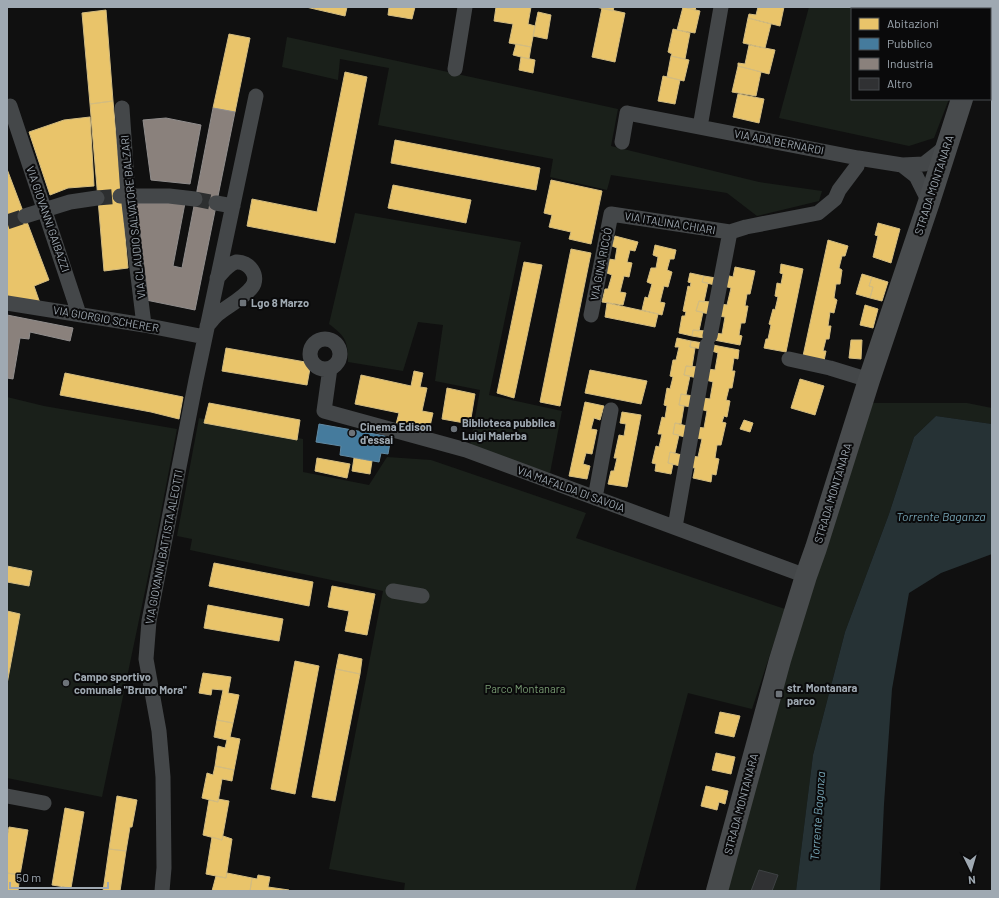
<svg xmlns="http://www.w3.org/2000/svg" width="999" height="898" viewBox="0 0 999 898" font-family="Barlow,sans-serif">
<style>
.green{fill:#1a201a}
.water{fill:#263235}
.homes{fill:#e9c46a;stroke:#d3bc80}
.public{fill:#457b9d;stroke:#6089a3}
.industry{fill:#8a817c;stroke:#908d8c}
.building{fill:#303133;stroke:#3e4244}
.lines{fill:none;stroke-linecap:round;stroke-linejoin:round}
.street-tunnel{stroke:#2d2f30;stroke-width:15;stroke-dasharray:15 8;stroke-linecap:butt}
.street{stroke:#444749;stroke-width:15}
.secondary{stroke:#484b4d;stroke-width:22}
.poi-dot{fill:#6d7379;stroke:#0a0a0b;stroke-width:1.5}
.labels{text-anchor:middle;stroke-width:4;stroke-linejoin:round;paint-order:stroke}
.street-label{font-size:11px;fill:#9fa9b2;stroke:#0a0a0b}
.poi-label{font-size:11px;font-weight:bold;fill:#9fa9b2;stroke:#0a0a0b;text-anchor:start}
.park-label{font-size:11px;fill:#7b9f75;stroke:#0a0a0b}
.water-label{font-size:12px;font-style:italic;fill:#73a1b1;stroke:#0a0a0b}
</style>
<rect width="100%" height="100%" fill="#101010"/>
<path class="green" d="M 809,7 L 985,7 L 984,9 L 852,9 L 852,99 L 949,99 L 934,138 L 909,146 L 779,118 Z
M 287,37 L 618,109 L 611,146 L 759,182 L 822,191 L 819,201 L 757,216 L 727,193 L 611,175 L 607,190 L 550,177 L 553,159 L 378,125 L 389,68 L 340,59 L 338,80 L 282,67 Z
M 355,213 L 521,242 L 489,395 L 562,411 L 550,473 L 470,446 L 480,390 L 435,381 L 443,325 L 418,322 L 403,371 L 348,362 C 348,341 346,337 329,324 Z
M 7,397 L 44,406 L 177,429 L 154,548 L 102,797 L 7,778 Z
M 870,403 L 967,403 L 992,408 L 992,424 L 936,416 L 914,437 L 889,514 L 845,632 L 813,755 L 796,891 L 710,891 Z
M 199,418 L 303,439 L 303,472 L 369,485 L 387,457 L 431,460 L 586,513 L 576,538 L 785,609 L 752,709 L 688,693 L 635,891 L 404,891 L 405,883 L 329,869 L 383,591 L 190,550 L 192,539 L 177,536 Z"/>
<path class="water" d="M 936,416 L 992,424 L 992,554 L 941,573 L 909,593 L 892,689 L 884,804 L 880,891 L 796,891 L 813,755 L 845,632 L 889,514 L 914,437 Z"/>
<path class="homes" d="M 306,7 L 347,7 L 345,16 Z
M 389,7 L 415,7 L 412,19 L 388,15 Z
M 496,7 L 531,7 L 528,24 L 535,26 L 531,47 L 509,43 L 513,24 L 494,21 Z
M 596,7 L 614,7 L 613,11 Z
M 683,7 L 700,11 L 695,33 L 677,30 Z
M 684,7 L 696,7 L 695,10 Z
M 758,7 L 784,7 L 780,26 L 748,18 L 749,14 L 756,15 Z
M 602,8 L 625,13 L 615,62 L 592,57 Z
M 106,10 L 113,101 L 90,104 L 82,13 Z
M 538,12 L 551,15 L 547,39 L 533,36 Z
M 748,18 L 771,24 L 765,48 L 743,43 Z
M 673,29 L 690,33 L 685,59 L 671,56 L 672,54 L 668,52 Z
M 229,34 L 250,38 L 235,112 L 213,108 Z
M 516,44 L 531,47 L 529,59 L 513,55 Z
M 749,45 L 775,50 L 769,74 L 738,66 L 738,63 L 745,64 Z
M 671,56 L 689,60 L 684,81 L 667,77 Z
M 521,57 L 535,60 L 533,73 L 519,70 Z
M 738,66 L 761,72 L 756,96 L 732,92 Z
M 345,72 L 367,77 L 335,243 L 247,226 L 252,199 L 317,212 Z
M 663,76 L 680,80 L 675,104 L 658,101 Z
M 738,94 L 764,99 L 759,123 L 733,117 Z
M 113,101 L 128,268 L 104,271 L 90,104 Z
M 90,117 L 94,186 L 68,188 L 50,195 L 29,132 L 64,120 Z
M 395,140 L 540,168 L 536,190 L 391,163 Z
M 7,169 L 49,280 L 34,286 L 41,306 L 7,299 Z
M 551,180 L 602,191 L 591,244 L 569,239 L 571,232 L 549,227 L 552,215 L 544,213 Z
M 393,185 L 471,200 L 466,223 L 388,208 Z
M 878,223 L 900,229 L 891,263 L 873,257 L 878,236 L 875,235 Z
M 615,236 L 638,242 L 635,251 L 630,250 L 627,262 L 632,263 L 629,277 L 624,276 L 620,292 L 626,293 L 623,305 L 602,302 L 605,289 L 608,289 L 612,275 L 607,273 L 609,259 L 615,260 L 617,248 L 612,246 Z
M 828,240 L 848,246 L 845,256 L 842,256 L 839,268 L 842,270 L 840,284 L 836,284 L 834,298 L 837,300 L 834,313 L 830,312 L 828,326 L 831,326 L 829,339 L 826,339 L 823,351 L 826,351 L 824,361 L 803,356 Z
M 655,245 L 676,250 L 674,259 L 670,259 L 667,270 L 672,272 L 668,287 L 664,286 L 660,302 L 665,303 L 662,315 L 642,310 L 645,297 L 648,298 L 652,284 L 647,282 L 651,268 L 656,268 L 658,257 L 653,255 Z
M 571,249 L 591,253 L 560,406 L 540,402 Z
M 524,262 L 542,265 L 514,398 L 497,393 Z
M 781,264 L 803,269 L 786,352 L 764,348 L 766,339 L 768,339 L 771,325 L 769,324 L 773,309 L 775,310 L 778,297 L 775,296 L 777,283 L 781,284 L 783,274 L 780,273 Z
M 735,267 L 755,271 L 750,294 L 747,294 L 745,306 L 748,306 L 745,323 L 741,323 L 739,335 L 742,336 L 740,345 L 714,340 L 715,333 L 722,334 L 725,317 L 718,316 L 721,304 L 727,305 L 731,288 L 724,286 L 726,275 L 733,277 Z
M 690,273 L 704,276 L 702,282 L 708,283 L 704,302 L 699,301 L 696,311 L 703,312 L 699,331 L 693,330 L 692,336 L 679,333 L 682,316 L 685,316 L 686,312 L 683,311 L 688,286 L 690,287 L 691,283 L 688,282 Z
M 862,274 L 872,277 L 869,286 L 873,287 L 870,298 L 856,294 Z
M 704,276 L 716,278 L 715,285 L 702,282 Z
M 872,277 L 888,282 L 882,301 L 870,298 L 873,287 L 869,286 Z
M 699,301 L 711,302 L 709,314 L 696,311 Z
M 607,303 L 658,314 L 655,327 L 605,317 Z
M 865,305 L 878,309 L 873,328 L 860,325 Z
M 693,330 L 706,331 L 704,338 L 692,336 Z
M 677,338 L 691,341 L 690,347 L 695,348 L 692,367 L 686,366 L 684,375 L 690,376 L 686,395 L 681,394 L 679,405 L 684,406 L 681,424 L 675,423 L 673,434 L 679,435 L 675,453 L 670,452 L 668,463 L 673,464 L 671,474 L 655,471 L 656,464 L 652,463 L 656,446 L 659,447 L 662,434 L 658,434 L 662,417 L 665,418 L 667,406 L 664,405 L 667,388 L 670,389 L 673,377 L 670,376 L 673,360 L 676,360 L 679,347 L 675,347 Z
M 851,340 L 862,340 L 861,359 L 849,358 Z
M 691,341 L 703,343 L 702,349 L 690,347 Z
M 713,345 L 739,350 L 738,359 L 734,358 L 732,371 L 735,371 L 732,388 L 729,388 L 726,400 L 730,401 L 727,417 L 724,416 L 722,422 L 726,423 L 721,445 L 717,445 L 715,458 L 719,459 L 716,475 L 712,474 L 711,482 L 693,478 L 695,468 L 689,467 L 692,456 L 698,457 L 702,439 L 695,438 L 697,427 L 704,428 L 707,411 L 700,409 L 703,398 L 710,399 L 713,382 L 706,380 L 708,369 L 715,370 L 718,353 L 712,351 Z
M 226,348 L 311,363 L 307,385 L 222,371 Z
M 686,366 L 699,367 L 697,378 L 684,375 Z
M 590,370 L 647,381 L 641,404 L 585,393 Z
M 414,371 L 423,373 L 420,387 L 427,388 L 422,411 L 433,413 L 428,435 L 395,428 L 399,413 L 355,404 L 361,375 L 411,386 Z
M 65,373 L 183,397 L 179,419 L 151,412 L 60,395 Z
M 800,379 L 824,386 L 815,415 L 791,408 Z
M 447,388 L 475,394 L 470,424 L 442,419 Z
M 681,394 L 693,396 L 691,407 L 679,405 Z
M 585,402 L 604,406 L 600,420 L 594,418 L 591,429 L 597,430 L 592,454 L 586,453 L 583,464 L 590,466 L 587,479 L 569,476 Z
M 209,403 L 300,420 L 297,440 L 204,423 Z
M 622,412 L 641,415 L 627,487 L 608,484 L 611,471 L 614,471 L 617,458 L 614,458 L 619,435 L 624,436 L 626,424 L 620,423 Z
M 744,420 L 753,423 L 750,432 L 740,429 Z
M 675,423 L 687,426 L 685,437 L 673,434 Z
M 670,452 L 682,455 L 680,466 L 668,463 Z
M 317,458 L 350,464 L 347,478 L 315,471 Z
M 354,458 L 372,461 L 370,474 L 352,471 Z
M 214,563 L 313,582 L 309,606 L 209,586 Z
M 7,566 L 32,571 L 29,586 L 7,582 Z
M 332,586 L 375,594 L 367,635 L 345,631 L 349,611 L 328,607 Z
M 208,605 L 283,619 L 279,641 L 204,628 Z
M 7,611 L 20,614 L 7,684 Z
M 339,654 L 362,659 L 360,674 L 336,669 Z
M 295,661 L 319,666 L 295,794 L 271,789 Z
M 336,669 L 360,674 L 335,801 L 312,797 Z
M 203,673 L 231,677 L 228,693 L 239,695 L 233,723 L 217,720 L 223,690 L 212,689 L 211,695 L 199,693 Z
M 720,712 L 740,716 L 734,737 L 715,733 Z
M 217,720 L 233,723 L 230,737 L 240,739 L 234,770 L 215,766 L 218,746 L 225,748 L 227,740 L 214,737 Z
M 716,753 L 735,757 L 731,774 L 712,770 Z
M 215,766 L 234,770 L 232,781 L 222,779 L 218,802 L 202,798 L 207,773 L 213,775 Z
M 706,786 L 728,791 L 725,804 L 719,802 L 717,810 L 701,806 Z
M 117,796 L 137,800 L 132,827 L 130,827 L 126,851 L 109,849 Z
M 218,799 L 229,801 L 222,840 L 203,835 L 209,800 L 218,802 Z
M 65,808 L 84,812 L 71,888 L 52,885 Z
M 9,827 L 28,830 L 20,875 L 7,873 L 7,839 Z
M 223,836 L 232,839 L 226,878 L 206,874 L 212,837 L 222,840 Z
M 109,849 L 126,851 L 120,891 L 103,891 Z
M 7,873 L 20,875 L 18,891 L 7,891 Z
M 227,873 L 252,878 L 250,891 L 212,891 L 216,876 L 226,878 Z
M 258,875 L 270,877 L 268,887 L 289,890 L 289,891 L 250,891 L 252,878 L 257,879 Z"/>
<path class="public" d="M 319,424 L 391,437 L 388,454 L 381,453 L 379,462 L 340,455 L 341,446 L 316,442 Z"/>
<path class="industry" d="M 213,108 L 235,112 L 195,310 L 146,300 L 134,203 L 185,203 L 173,266 L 182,268 Z
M 166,118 L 201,125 L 190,184 L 151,180 L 143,120 Z
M 7,315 L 73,328 L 70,341 L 30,332 L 29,339 L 20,338 L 13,379 L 7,378 Z"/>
<path class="building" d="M 759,870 L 778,875 L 772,891 L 751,891 Z"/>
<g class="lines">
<path class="street-tunnel" d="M 97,198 L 120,196
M 195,199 L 216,203
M 7,222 L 25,216"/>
<path class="street" d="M 455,69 L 465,7
M 10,106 L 79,314
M 122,108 L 128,195 L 144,325
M 700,127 L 721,7
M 622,142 L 627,113 L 858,158
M 902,165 L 916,176 L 929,202
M 120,196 L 169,196 L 195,199
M 216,203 L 233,206
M 25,216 L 70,202 L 97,198
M 7,303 L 144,325 L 205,337
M 591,315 L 611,214 L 730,232 L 746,227 L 818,213 L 835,199 L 839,190 L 857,166 L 858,158 L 902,165 L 924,164 L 947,146
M 207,326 C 211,322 214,317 218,314 C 228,306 244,298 252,287 C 260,276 249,261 236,262 C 228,264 222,273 217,278
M 710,336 L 730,232
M310 354a15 15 0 1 1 30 0a15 15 0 1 1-30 0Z
M 789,359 L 830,368 L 869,380
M 330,368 L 324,411 L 466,450 L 806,576
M 595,498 L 611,410
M 675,527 L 707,345
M 393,591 L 422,596
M 7,796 L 44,803
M 162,891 L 164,868 L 163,777 L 159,731 L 146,659 L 149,621 L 196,380 L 256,96"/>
<path class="secondary" d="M 990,26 L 992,17
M 717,891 L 780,660 L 806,576 L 816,548 L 869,380 L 929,202 L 962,99"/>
</g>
<g class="poi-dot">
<rect x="239" y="299" width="8" height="8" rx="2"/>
<circle cx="454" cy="429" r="4"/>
<circle cx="352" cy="433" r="4"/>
<circle cx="66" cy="683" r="4"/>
<rect x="775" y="690" width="8" height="8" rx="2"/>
</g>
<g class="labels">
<g class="street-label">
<text transform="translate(779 142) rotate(11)" y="4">VIA ADA BERNARDI</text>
<text transform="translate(934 185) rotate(-72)" y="4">STRADA MONTANARA</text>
<text transform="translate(133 217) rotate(-96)" y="4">VIA CLAUDIO SALVATORE BALZARI</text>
<text transform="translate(48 219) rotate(71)" y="4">VIA GIOVANNI GAIBAZZI</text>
<text transform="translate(670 223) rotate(9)" y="4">VIA ITALINA CHIARI</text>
<text transform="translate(601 264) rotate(-79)" y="4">VIA GINA RICCÒ</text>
<text transform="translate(106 319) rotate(10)" y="4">VIA GIORGIO SCHERER</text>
<text transform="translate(571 489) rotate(20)" y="4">VIA MAFALDA DI SAVOIA</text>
<text transform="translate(833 493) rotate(-73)" y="4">STRADA MONTANARA</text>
<text transform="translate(164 547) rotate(-79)" y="4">VIA GIOVANNI BATTISTA ALEOTTI</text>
<text transform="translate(741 804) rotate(-75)" y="4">STRADA MONTANARA</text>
</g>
<g class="poi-label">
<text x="251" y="307">Lgo 8 Marzo</text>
<text x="462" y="427">Biblioteca pubblica<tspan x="462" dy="13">Luigi Malerba</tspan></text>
<text x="360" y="431">Cinema Edison<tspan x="360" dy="13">d'essai</tspan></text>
<text x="74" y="681">Campo sportivo<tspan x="74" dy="13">comunale "Bruno Mora"</tspan></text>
<text x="787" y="692">str. Montanara<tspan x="787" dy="13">parco</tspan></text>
</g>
<g class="park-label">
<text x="525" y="693">Parco Montanara</text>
</g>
<g class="water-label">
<text x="941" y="521">Torrente Baganza</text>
<text transform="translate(818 816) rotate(-86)" y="4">Torrente Baganza</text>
</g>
</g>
<rect width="999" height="898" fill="none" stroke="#9fa9b2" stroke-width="16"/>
<rect x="851" y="8" width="140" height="92" fill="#0a0a0b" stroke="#464a4e"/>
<rect x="859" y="18" width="20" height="12" fill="#e9c46a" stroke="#464a4e"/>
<text x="887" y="28" font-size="12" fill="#9fa9b2">Abitazioni</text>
<rect x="859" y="38" width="20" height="12" fill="#457b9d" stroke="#464a4e"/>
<text x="887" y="48" font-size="12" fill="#9fa9b2">Pubblico</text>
<rect x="859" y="58" width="20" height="12" fill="#8a817c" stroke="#464a4e"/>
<text x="887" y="68" font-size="12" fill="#9fa9b2">Industria</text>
<rect x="859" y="78" width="20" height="12" fill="#303133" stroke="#464a4e"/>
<text x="887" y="88" font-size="12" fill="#9fa9b2">Altro</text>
<g transform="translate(971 870) rotate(175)" stroke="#0a0a0b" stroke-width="3" paint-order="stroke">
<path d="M0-3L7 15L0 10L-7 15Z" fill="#9fa9b2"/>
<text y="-6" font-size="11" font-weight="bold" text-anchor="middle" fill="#9fa9b2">N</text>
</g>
<path d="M10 882v6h98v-6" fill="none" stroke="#9fa9b2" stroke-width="2"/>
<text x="16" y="882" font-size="12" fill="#9fa9b2" stroke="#0a0a0b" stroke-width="3" paint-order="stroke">50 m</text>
</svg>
